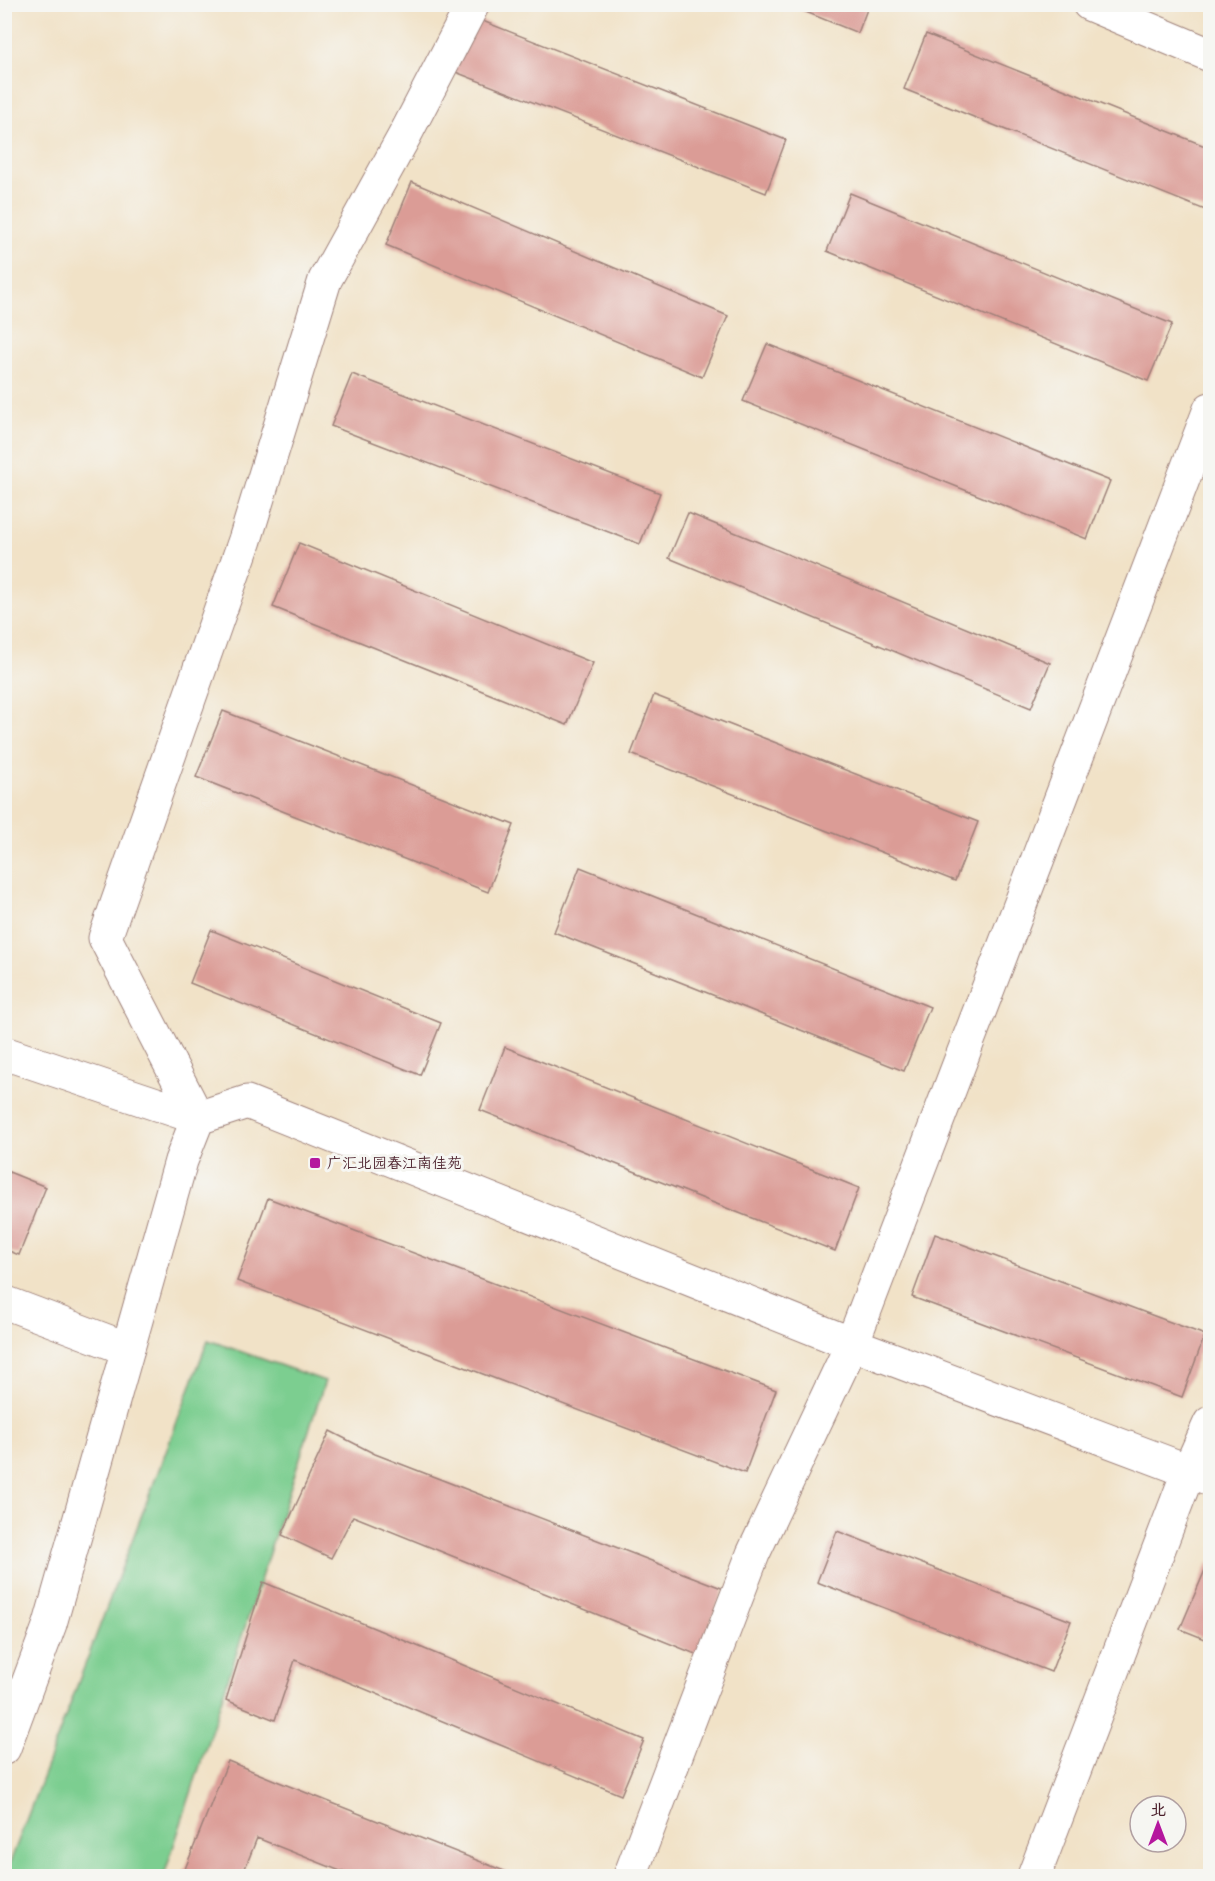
<svg xmlns="http://www.w3.org/2000/svg" width="1215" height="1881" viewBox="0 0 1215 1881" font-family="Pangolin,'LXGW WenKai TC',sans-serif">
<style>
.green{fill:#7bce90;stroke:#62765e;stroke-width:1.5}
.building{fill:#db9c96}
.lines{fill:none;stroke-linecap:round;stroke-linejoin:round}
.minor-casing{stroke:#9e8079;stroke-width:35}
.minor{stroke:#fff;stroke-width:33}
.poi-dot{fill:#b5179e;stroke:#f6f6f2;stroke-width:2}
.labels{text-anchor:middle;stroke-width:6;stroke-linejoin:round;paint-order:stroke}
.poi-label{font-size:15px;fill:#4a1f2b;stroke:#f6f6f2;text-anchor:start}
</style>
<rect width="100%" height="100%" fill="#f6f6f2"/>
<filter id="ink" filterUnits="userSpaceOnUse"><feTurbulence type="fractalNoise" baseFrequency=".0167" numOctaves="2"/><feDisplacementMap in="SourceGraphic" scale="12" xChannelSelector="R" yChannelSelector="G"/><feConvolveMatrix kernelMatrix="1 2 1 2 8 2 1 2 1" color-interpolation-filters="sRGB"/></filter>
<filter id="wash" filterUnits="userSpaceOnUse"><feTurbulence type="fractalNoise" baseFrequency=".008" numOctaves="4" result="noise"/><feDisplacementMap in="SourceGraphic" scale="24" xChannelSelector="R" yChannelSelector="G"/><feGaussianBlur stdDeviation="1.35" result="paint"/><feColorMatrix in="noise" values="0 0 0 0 0 0 0 0 0 0 0 0 0 0 0 0 0 1.4 0 .05"/><feComposite in="paint" operator="in"/></filter>
<g filter="url(#wash)">
<rect width="100%" height="100%" fill="#f1e2c7"/>
<path class="green" d="M 208,1340 L 325,1381 L 164,1876 L 5,1876 Z"/>
<g id="blocks">
<path class="building" d="M 786,4 L 869,4 L 858,33 Z
M 475,18 L 786,140 L 766,193 L 453,71 Z
M 926,34 L 1210,148 L 1210,212 L 904,89 Z
M 412,182 L 728,316 L 702,377 L 386,245 Z
M 850,193 L 1172,324 L 1148,381 L 827,251 Z
M 767,344 L 1110,481 L 1087,539 L 743,401 Z
M 352,374 L 660,493 L 640,544 L 331,426 Z
M 688,513 L 1050,663 L 1031,708 L 669,558 Z
M 299,543 L 593,663 L 567,725 L 273,607 Z
M 654,695 L 978,822 L 955,881 L 631,754 Z
M 223,711 L 514,825 L 488,892 L 196,777 Z
M 580,867 L 930,1007 L 904,1071 L 554,932 Z
M 211,930 L 441,1023 L 420,1075 L 190,983 Z
M 505,1047 L 859,1188 L 835,1251 L 480,1110 Z
M 4,1170 L 46,1187 L 19,1255 L 4,1249 Z
M 268,1198 L 776,1390 L 745,1473 L 237,1281 Z
M 935,1234 L 1205,1335 L 1182,1397 L 912,1297 Z
M 330,1431 L 375,1454 L 724,1589 L 698,1655 L 353,1516 L 331,1558 L 282,1535 Z
M 837,1531 L 1071,1621 L 1051,1672 L 817,1582 Z
M 1208,1563 L 1210,1564 L 1210,1641 L 1180,1629 Z
M 263,1582 L 644,1740 L 621,1795 L 295,1660 L 275,1720 L 226,1700 Z
M 228,1761 L 279,1782 L 517,1876 L 353,1876 L 257,1838 L 242,1876 L 189,1876 L 183,1874 Z"/>
</g>
</g>
<g filter="url(#ink)">
<use href="#blocks" fill-opacity="0" stroke="#9e8079" stroke-width="1.5"/>
<g class="lines">
<defs>
<path id="minor" d="M 1089,4 L 1210,55
M 4,1053 L 198,1118 L 247,1102 L 852,1344 L 1210,1479
M 4,1302 L 128,1349
M 4,1748 L 50,1624 L 181,1161 L 198,1118 L 105,938 L 245,540 L 325,280 L 405,135 L 473,4
M 630,1876 L 753,1554 L 852,1344 L 1210,409
M 1034,1876 L 1189,1470 L 1210,1423"/>
</defs>
<use href="#minor" class="minor-casing"/>
<use href="#minor" class="minor"/>
</g>
</g>
<rect class="poi-dot" x="309" y="1157" width="12" height="12" rx="3"/>
<g class="labels">
<g class="poi-label">
<text x="327" y="1168">广汇北园春江南佳苑</text>
</g>
</g>
<rect width="1215" height="1881" fill="none" stroke="#f6f6f2" stroke-width="24"/>
<g transform="translate(1158 1824)"><circle r="28" fill="#f6f6f2" stroke="#b1a0a2" stroke-width="1.5"/>
<path d="M0-4.5L10 22L0 15L-10 22Z" fill="#b5179e"/>
<text y="-9" font-size="16" font-weight="bold" text-anchor="middle" fill="#4a1f2b">北</text>
</g>
</svg>
